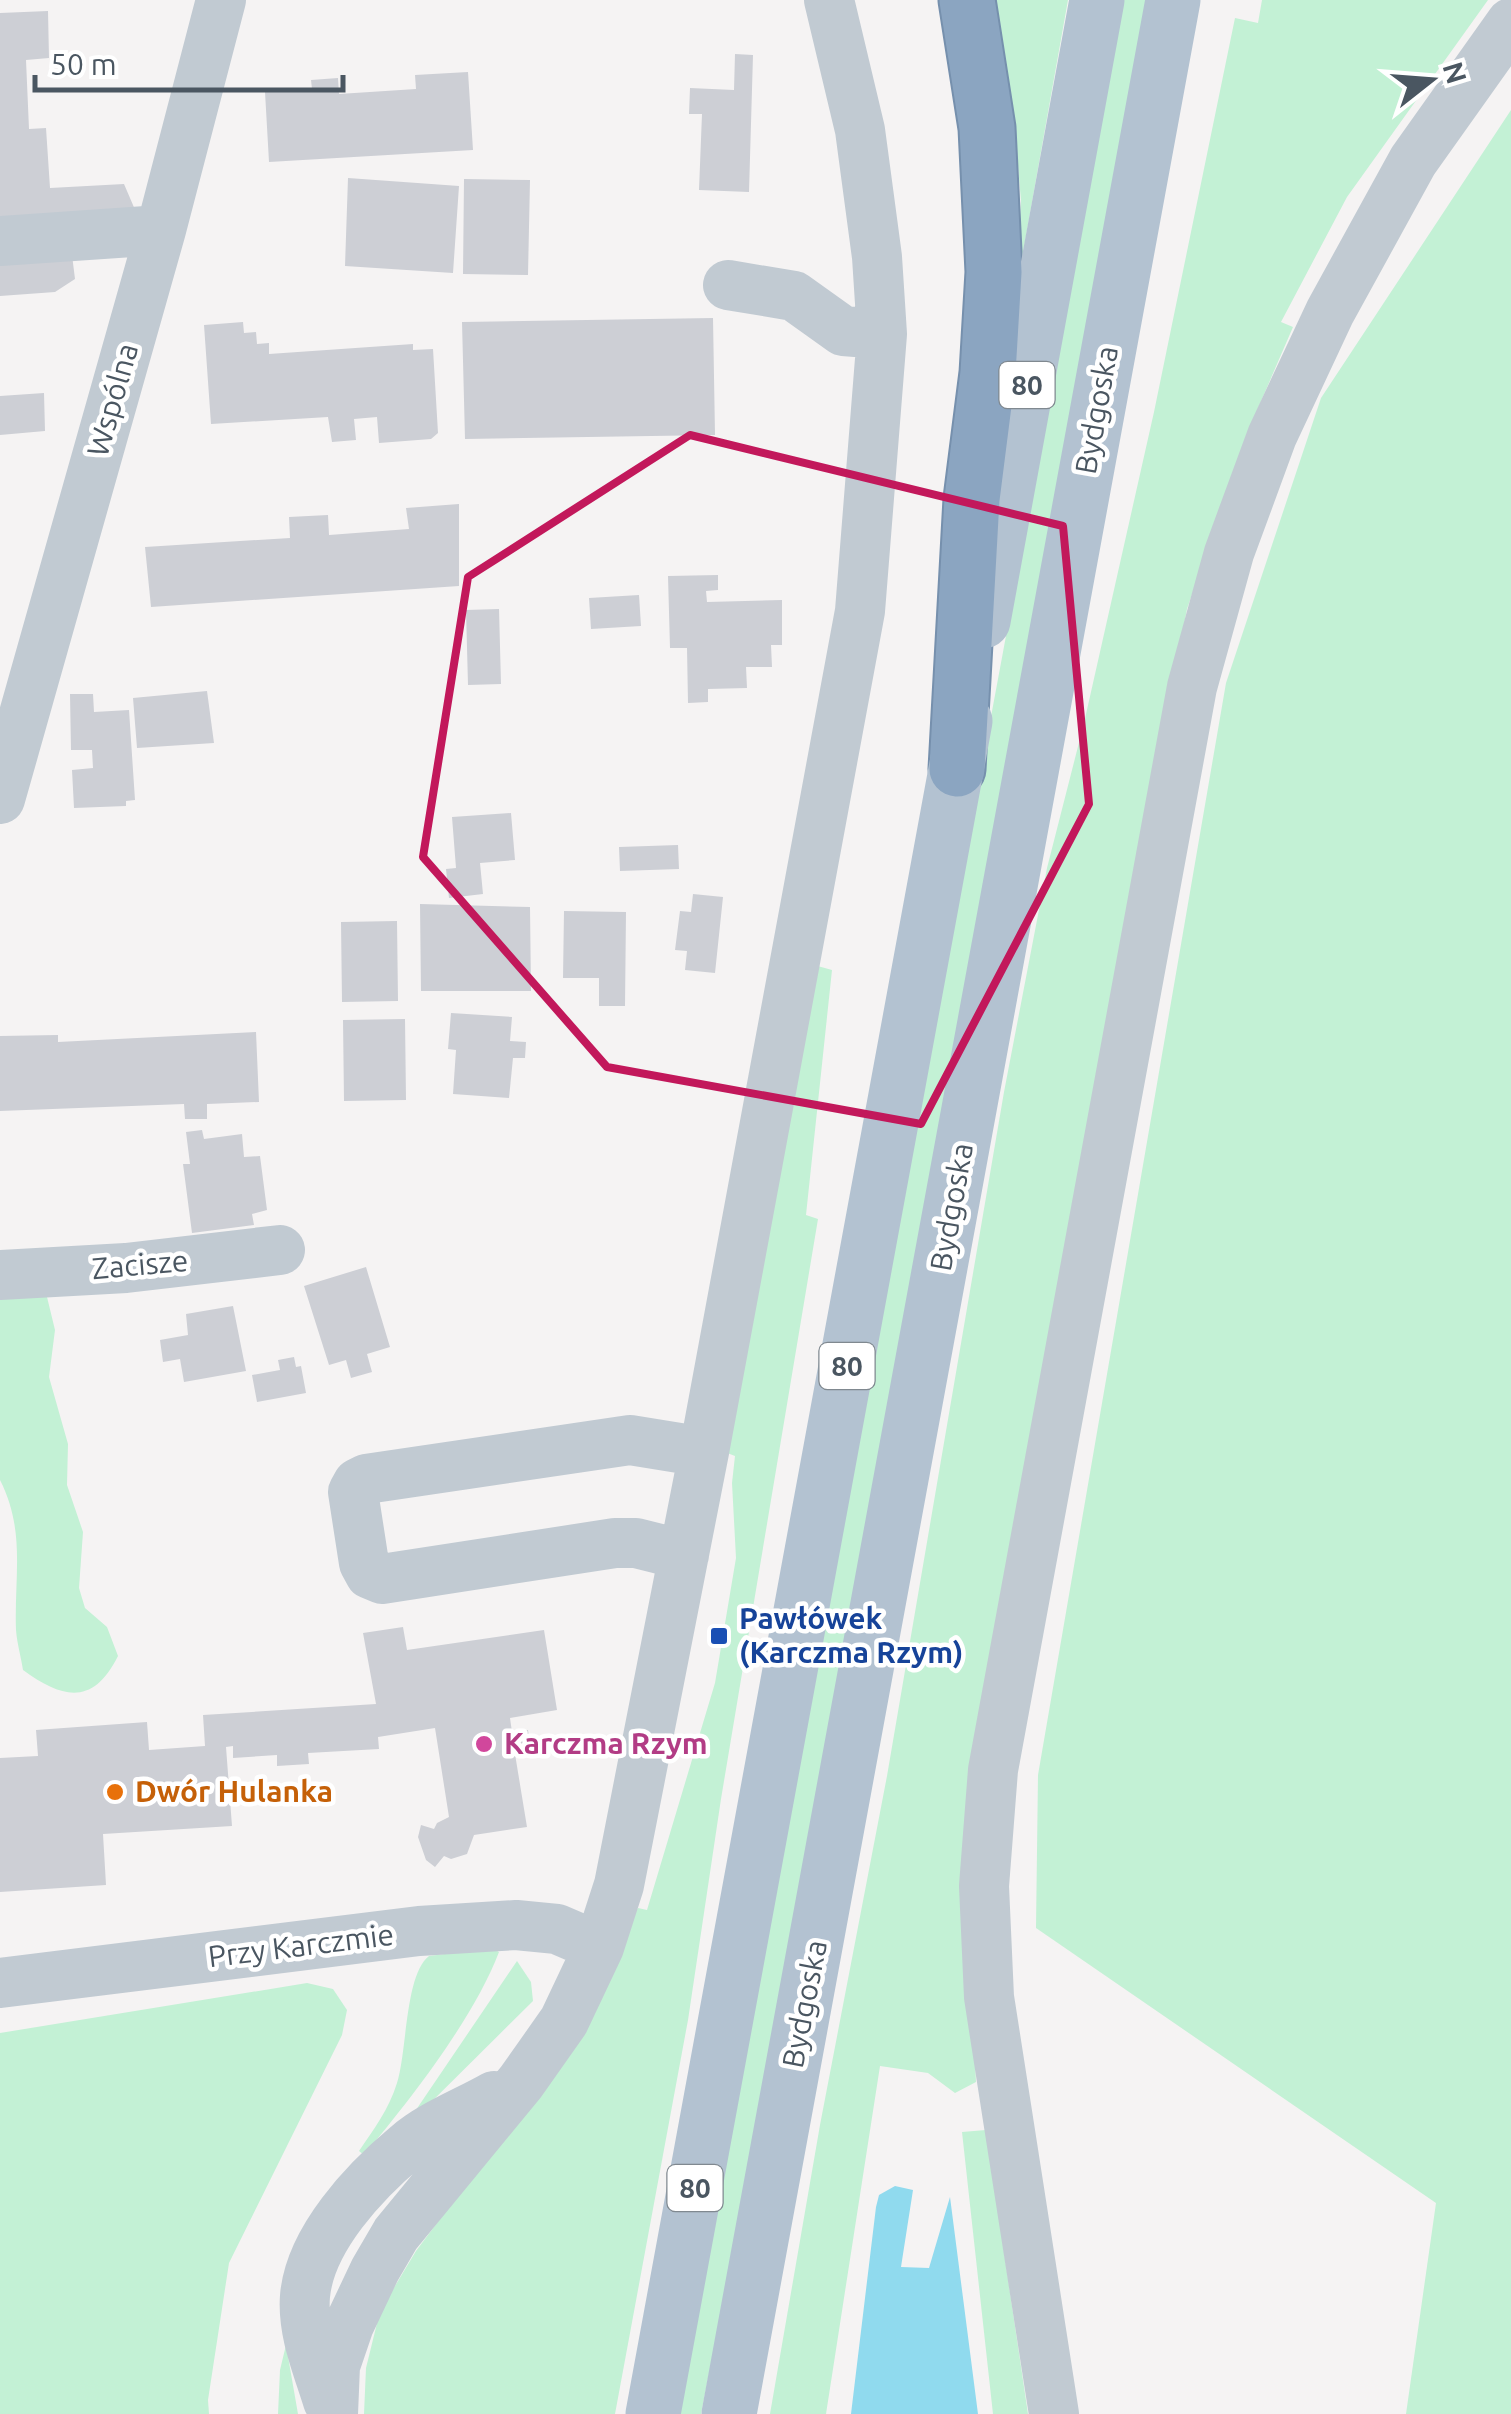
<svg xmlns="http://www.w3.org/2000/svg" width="1511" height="2414" viewBox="0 0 1511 2414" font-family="Ubuntu,sans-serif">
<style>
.green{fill:#c3f1d5}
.water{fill:#90daee}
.building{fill:#cdcfd5}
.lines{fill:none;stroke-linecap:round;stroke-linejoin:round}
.highway-casing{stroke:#7690ad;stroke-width:59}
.minor{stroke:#c1cad2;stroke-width:50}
.major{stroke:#b3c2d1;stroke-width:55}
.highway{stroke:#8ba5c1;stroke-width:55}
.marked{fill:none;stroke:#c2185b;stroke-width:8;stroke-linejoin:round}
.transit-dot{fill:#1a4fb4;stroke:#fff;stroke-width:4}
.hotel-dot{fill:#d1479c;stroke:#fff;stroke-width:4}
.food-dot{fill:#e8710a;stroke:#fff;stroke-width:4}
.labels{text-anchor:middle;stroke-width:9;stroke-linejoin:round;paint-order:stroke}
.shield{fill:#fff;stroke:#808990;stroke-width:2.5}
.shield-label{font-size:28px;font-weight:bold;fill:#4a5661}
.street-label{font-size:30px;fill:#4a5661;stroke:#fff}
.transit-label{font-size:30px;font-weight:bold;fill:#164399;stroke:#fff;text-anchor:start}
.hotel-label{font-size:30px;font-weight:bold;fill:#b23c85;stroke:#fff;text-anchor:start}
.food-label{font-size:30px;font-weight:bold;fill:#c56008;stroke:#fff;text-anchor:start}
</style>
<rect width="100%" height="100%" fill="#f5f3f3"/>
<path class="green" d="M 995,0 L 1068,0 L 1016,292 L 1021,201 L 1014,118 Z
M 1124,0 L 1149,0 L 757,2128 L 701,2414 L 676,2414 Z
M 1262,0 L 1488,0 L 1347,197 L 1281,322 L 1293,327 L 1246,436 L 1187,609 L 1084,1145 L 973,2021 L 976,2082 L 955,2093 L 928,2073 L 880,2066 L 826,2414 L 770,2414 L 820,2125 L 887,1776 L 1004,1092 L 1047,868 L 1084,723 L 1154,412 L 1235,18 L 1258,23 Z
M 1511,110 L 1511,2414 L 1406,2414 L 1436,2203 L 1036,1928 L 1038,1775 L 1226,683 L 1321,398 Z
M 814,965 L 832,970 L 806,1215 L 818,1219 L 721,1799 L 688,2020 L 615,2414 L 364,2414 L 366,2368 L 380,2311 L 416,2251 L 458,2195 L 638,1908 L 647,1910 L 715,1683 L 736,1558 L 732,1483 L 735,1456 L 722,1451 Z
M 0,1286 L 35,1286 L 47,1297 L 55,1330 L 49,1377 L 68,1444 L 67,1485 L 83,1532 L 79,1588 L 85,1608 L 107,1627 L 118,1656 C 93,1706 63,1699 23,1670 C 21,1657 17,1643 16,1630 C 14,1577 26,1531 0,1480 Z
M 492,1948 L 499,1952 C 474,2018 410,2100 364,2155 L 359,2151 C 374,2129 389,2109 397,2083 C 407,2052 405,1974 429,1956 Z
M 517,1961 L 531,1982 L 533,2001 L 401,2132 Z
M 307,1983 L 333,1989 L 347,2010 L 342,2035 L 229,2263 L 208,2400 L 209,2414 L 0,2414 L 0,2033 Z
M 986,2130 L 1028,2414 L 993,2414 L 962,2132 Z
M 286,2345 L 298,2414 L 278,2414 L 280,2370 Z"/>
<path class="water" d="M 895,2186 L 913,2190 L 901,2267 L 929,2268 L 950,2197 L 978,2414 L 851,2414 L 876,2207 L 879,2195 Z"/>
<path class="building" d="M 48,11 L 49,58 L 26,60 L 29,129 L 46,128 L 50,188 L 124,184 L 139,219 L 0,226 L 0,13 Z
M 735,54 L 753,55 L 749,192 L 699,190 L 702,114 L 689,114 L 690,88 L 734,90 Z
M 468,72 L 473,150 L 269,162 L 265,92 L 312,89 L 311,80 L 338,78 L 339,94 L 416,89 L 415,75 Z
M 348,178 L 459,186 L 453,273 L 345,266 Z
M 464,179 L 530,180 L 528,275 L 463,274 Z
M 72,255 L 75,279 L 55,292 L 0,296 L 0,259 Z
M 713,318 L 715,435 L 465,439 L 462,322 Z
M 243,322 L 244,333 L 256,332 L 257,344 L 269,343 L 269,354 L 413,344 L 413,350 L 433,349 L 438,433 L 431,439 L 379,443 L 377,417 L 354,419 L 356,440 L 332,442 L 328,417 L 211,424 L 204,325 Z
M 44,393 L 45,431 L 0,435 L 0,396 Z
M 459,504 L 459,586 L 151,607 L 145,547 L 290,538 L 289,517 L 328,515 L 329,535 L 409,529 L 406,508 Z
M 718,575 L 718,590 L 706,591 L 707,602 L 782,600 L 782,645 L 771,645 L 772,667 L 746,667 L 747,688 L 708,689 L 708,702 L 688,703 L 687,648 L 670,648 L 668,576 Z
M 639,595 L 641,626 L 591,629 L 589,598 Z
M 499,609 L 501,684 L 468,685 L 466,610 Z
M 207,691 L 214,743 L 137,748 L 133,698 Z
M 70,694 L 93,694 L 94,712 L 129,710 L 135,800 L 126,801 L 126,806 L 74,808 L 72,770 L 93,768 L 92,750 L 71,750 Z
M 511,813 L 515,860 L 480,863 L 483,894 L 449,898 L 446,869 L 456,868 L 452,817 Z
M 678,845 L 679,869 L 620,871 L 619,847 Z
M 693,894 L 723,897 L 715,973 L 685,970 L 687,951 L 675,950 L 680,911 L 691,912 Z
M 420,904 L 530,907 L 531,991 L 421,991 Z
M 564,911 L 626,912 L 625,1006 L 599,1006 L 599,978 L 563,978 Z
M 397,921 L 398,1001 L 342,1002 L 341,922 Z
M 451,1013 L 512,1017 L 510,1041 L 526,1042 L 525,1058 L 513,1058 L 509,1098 L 453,1094 L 456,1050 L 448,1049 Z
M 405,1019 L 406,1100 L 344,1101 L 343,1020 Z
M 256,1032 L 259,1102 L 207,1104 L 207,1119 L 185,1119 L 184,1104 L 0,1111 L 0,1036 L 58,1035 L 58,1042 Z
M 202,1130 L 204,1139 L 242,1134 L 244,1157 L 260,1156 L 267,1210 L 252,1214 L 254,1225 L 192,1233 L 183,1164 L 190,1164 L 186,1132 Z
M 366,1267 L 390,1347 L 367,1354 L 372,1372 L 351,1378 L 346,1360 L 329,1365 L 304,1286 Z
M 233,1306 L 246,1371 L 184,1382 L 180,1359 L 163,1362 L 160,1340 L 188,1335 L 186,1314 Z
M 294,1357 L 296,1367 L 301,1366 L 306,1393 L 257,1402 L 252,1375 L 280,1370 L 278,1360 Z
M 403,1627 L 407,1650 L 544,1630 L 557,1710 L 510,1718 L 512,1732 L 528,1730 L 531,1751 L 515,1754 L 527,1827 L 474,1835 L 467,1854 L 451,1859 L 444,1856 L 435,1867 L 426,1860 L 418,1837 L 421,1825 L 434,1829 L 437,1823 L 449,1817 L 435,1728 L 378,1737 L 379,1749 L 308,1753 L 309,1764 L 277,1766 L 277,1755 L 233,1758 L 233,1746 L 226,1747 L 232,1826 L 103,1834 L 106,1885 L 0,1892 L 0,1758 L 38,1756 L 36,1730 L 147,1722 L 149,1750 L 205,1746 L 203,1715 L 376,1704 L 363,1633 Z"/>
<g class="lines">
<defs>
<path id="highway" d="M 957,769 L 972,499 L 988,373 L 994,272 L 987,128 L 967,0"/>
</defs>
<use href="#highway" class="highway-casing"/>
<path class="minor" d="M 0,241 L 161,230
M 728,285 L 794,296 L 843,331 L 882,334
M 0,799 L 161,230 L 221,0
M 0,1275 L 126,1268 L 280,1250
M 684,1555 L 636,1543 L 615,1543 L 382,1579 L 370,1574 L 364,1563 L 353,1492 L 358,1483 L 366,1479 L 630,1440 L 704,1452
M 0,1983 L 419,1931 L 516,1925 L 557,1929 L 599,1947
M 328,2401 C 318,2368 302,2332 305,2296 C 310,2239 365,2181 407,2146 C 431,2125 466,2112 494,2096
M 333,2414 L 335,2366 L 349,2325 L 375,2270 L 396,2234 L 521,2082 L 564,2021 L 599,1947 L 619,1885 L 704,1452 L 860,611 L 882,334 L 877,257 L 860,130 L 829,0
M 1054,2414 L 989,1997 L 984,1886 L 993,1770 L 1192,687 L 1229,553 L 1272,436 L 1330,312 L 1413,161 L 1511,23"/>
<path class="major" d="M 983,621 L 1097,0
M 653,2414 L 965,721
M 729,2414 L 1173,0"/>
<use href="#highway" class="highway"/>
</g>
<path class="marked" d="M 690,435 L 1063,526 L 1089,804 L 921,1124 L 607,1067 L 423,857 L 468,577 Z"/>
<rect class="transit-dot" x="709" y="1626" width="20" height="20" rx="5"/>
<circle class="hotel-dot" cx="484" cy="1744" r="10"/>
<circle class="food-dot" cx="115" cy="1792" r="10"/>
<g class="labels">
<g class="shield">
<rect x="999.5" y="362" width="55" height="46" rx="8"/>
<rect x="819.5" y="1343" width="55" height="46" rx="8"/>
<rect x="667.5" y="2165" width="55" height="46" rx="8"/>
</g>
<g class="shield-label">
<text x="1027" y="395">80</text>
<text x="847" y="1376">80</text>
<text x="695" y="2198">80</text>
</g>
<g class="street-label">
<text transform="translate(113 400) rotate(-74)" y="10">Wspólna</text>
<text transform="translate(1097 410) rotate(-80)" y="10">Bydgoska</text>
<text transform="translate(952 1207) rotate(-80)" y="10">Bydgoska</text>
<text transform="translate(140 1265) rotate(-5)" y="10">Zacisze</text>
<text transform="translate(301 1946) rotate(-7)" y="10">Przy Karczmie</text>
<text transform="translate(805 2004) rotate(-79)" y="10">Bydgoska</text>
</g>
<g class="transit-label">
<text x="739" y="1629">Pawłówek<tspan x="739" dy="34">(Karczma Rzym)</tspan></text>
</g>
<g class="hotel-label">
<text x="504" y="1754">Karczma Rzym</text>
</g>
<g class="food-label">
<text x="135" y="1802">Dwór Hulanka</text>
</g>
</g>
<g transform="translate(1431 80) rotate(73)" stroke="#ffffff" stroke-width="8" paint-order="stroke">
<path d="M0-8L18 38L0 25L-18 38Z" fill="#4a5661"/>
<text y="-15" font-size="28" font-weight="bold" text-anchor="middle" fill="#4a5661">N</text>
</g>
<path d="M35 75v15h308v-15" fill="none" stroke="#4a5661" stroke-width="5"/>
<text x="50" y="75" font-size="30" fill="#4a5661" stroke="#ffffff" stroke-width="8" paint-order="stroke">50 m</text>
</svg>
